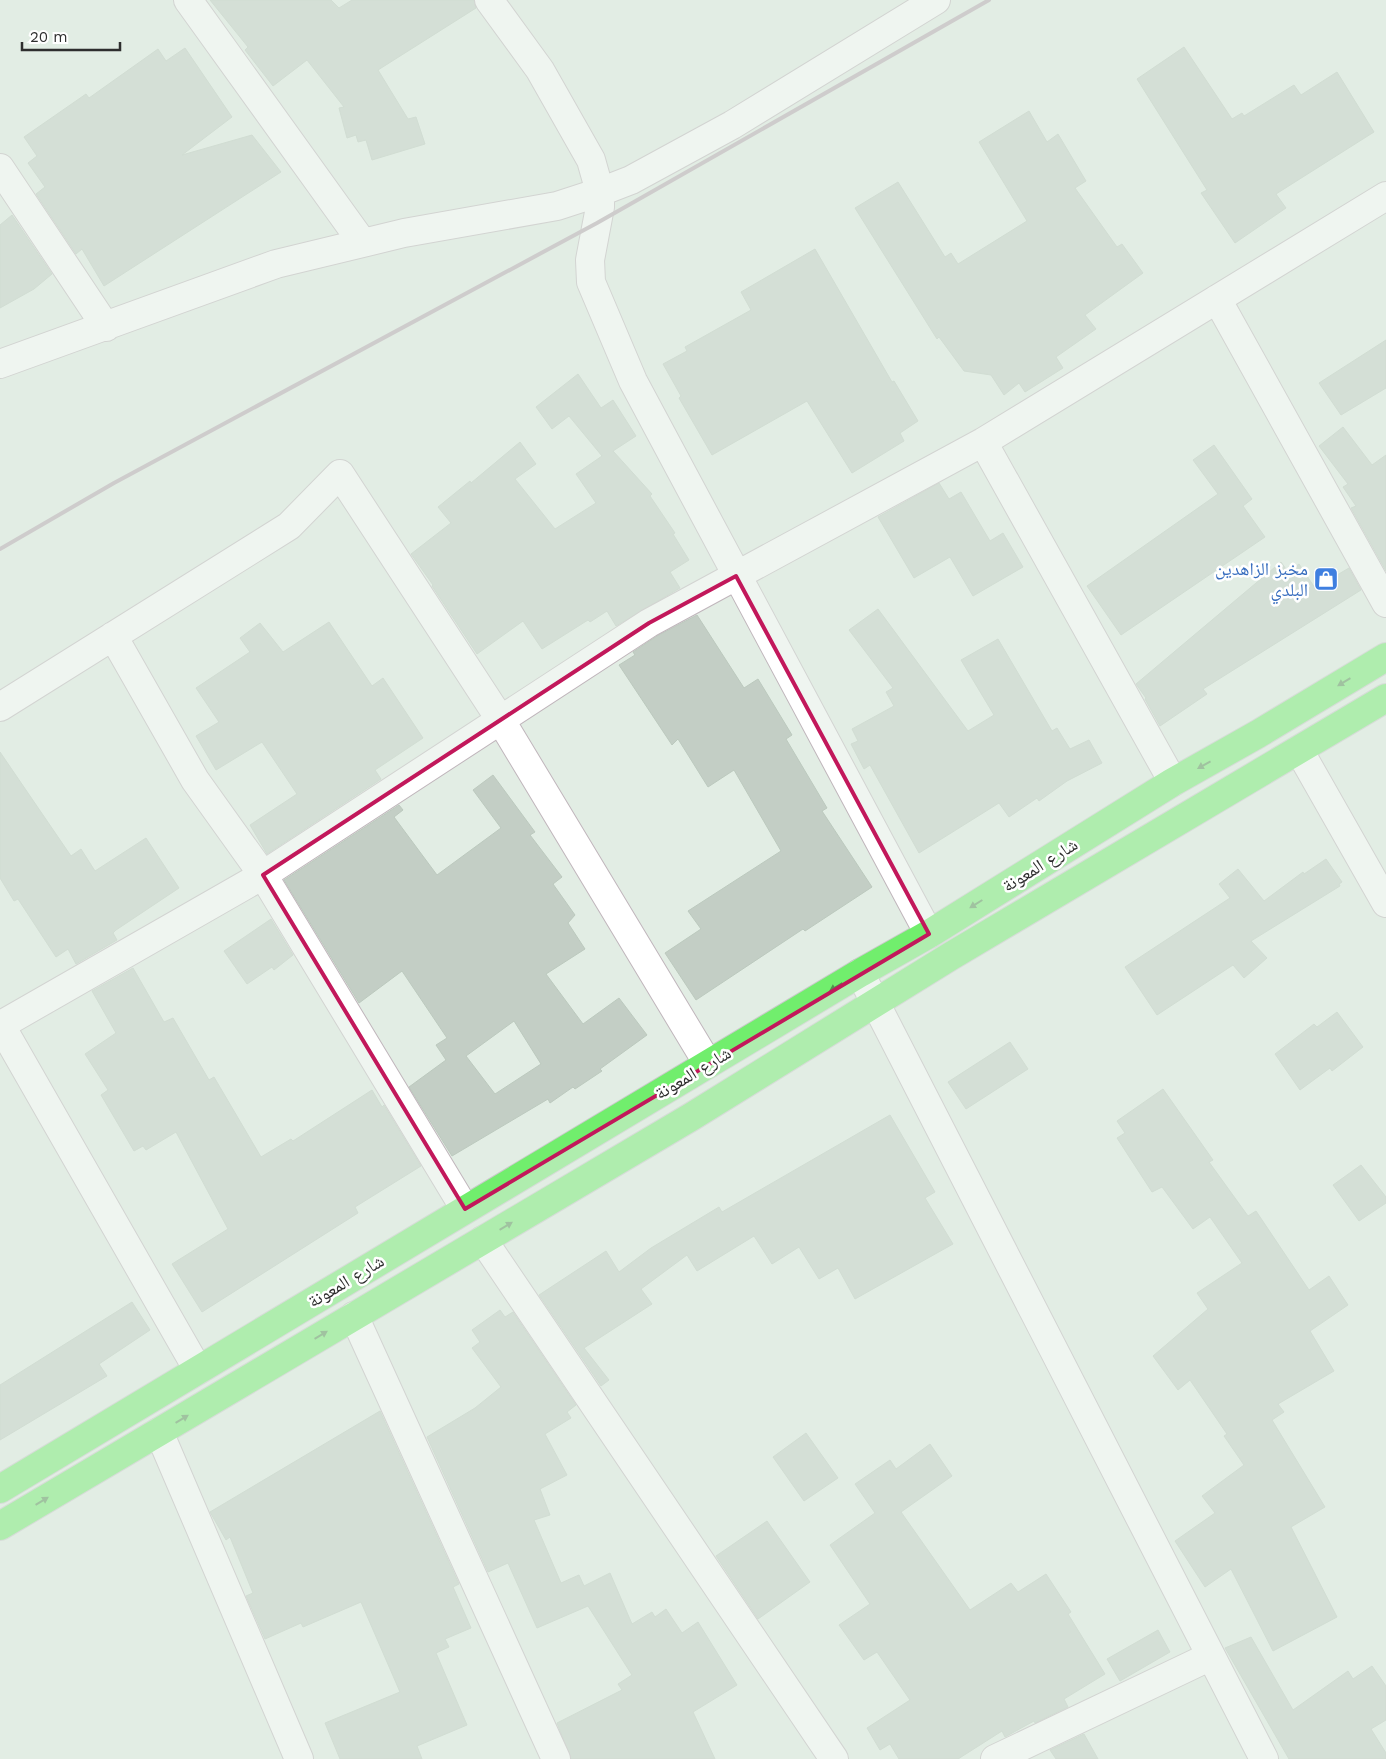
<svg xmlns="http://www.w3.org/2000/svg" width="1386" height="1759" viewBox="0 0 1386 1759" font-family="'Work Sans','Noto Naskh Arabic',sans-serif">
<style>
.building{fill:#c3cec5;stroke:#bcc9be;fill-rule:evenodd}
.lines{fill:none;stroke-linecap:round;stroke-linejoin:round}
.minor-casing{stroke:#c0b6bc;stroke-width:30}
.highway-casing{stroke:#c9c9c9;stroke-width:30}
.minor{stroke:#fff;stroke-width:28}
.highway{stroke:#71ee6d;stroke-width:28}
.rail{stroke:#b6a5af;stroke-width:4}
.oneway{fill:#508e4e}
.marked{fill:none;stroke:#c2185b;stroke-width:4;stroke-linejoin:round}
.labels{text-anchor:middle;stroke-width:5;stroke-linejoin:round;paint-order:stroke}
.shop-label{font-size:18px;fill:#366cbe;stroke:#fff;text-anchor:end}
.street-label{font-size:18px;fill:#2e2e2e;stroke:#fff}
</style>
<rect width="100%" height="100%" fill="#e2ede4"/>
<path class="building" d="M 210,0 L 331,0 L 339,8 L 352,0 L 474,0 L 476,8 L 378,70 L 408,119 L 416,117 L 425,144 L 372,160 L 366,140 L 358,142 L 356,135 L 347,138 L 339,108 L 344,107 L 307,60 L 273,86 L 245,50 L 248,47 Z
M 1184,47 L 1232,119 L 1242,113 L 1244,116 L 1294,85 L 1301,95 L 1337,72 L 1374,132 L 1276,194 L 1286,208 L 1235,243 L 1201,193 L 1207,190 L 1137,79 Z
M 185,48 L 232,117 L 182,155 L 252,135 L 281,172 L 104,286 L 82,249 L 76,254 L 36,194 L 45,187 L 28,163 L 37,156 L 24,137 L 86,94 L 89,98 L 158,49 L 166,61 Z
M 1029,111 L 1047,142 L 1058,134 L 1086,181 L 1075,188 L 1117,247 L 1122,244 L 1143,273 L 1085,315 L 1096,329 L 1056,357 L 1063,368 L 1025,392 L 1019,383 L 1004,395 L 991,375 L 964,371 L 939,337 L 937,339 L 855,208 L 898,182 L 945,257 L 951,253 L 958,264 L 1027,221 L 979,142 Z
M 12,215 L 52,274 L 34,289 L 0,308 L 0,225 Z
M 815,249 L 892,382 L 894,381 L 918,421 L 900,433 L 904,441 L 852,473 L 807,401 L 712,455 L 679,398 L 681,396 L 663,364 L 687,351 L 685,347 L 751,310 L 741,292 Z
M 1386,340 L 1386,388 L 1341,415 L 1319,383 Z
M 578,374 L 601,408 L 613,400 L 636,436 L 613,451 L 652,494 L 650,496 L 675,533 L 673,534 L 689,560 L 670,572 L 680,588 L 616,626 L 607,611 L 590,622 L 588,620 L 542,649 L 523,621 L 477,654 L 432,586 L 433,585 L 411,554 L 451,523 L 438,507 L 470,481 L 471,483 L 520,442 L 536,464 L 515,479 L 555,529 L 596,503 L 576,474 L 602,456 L 569,416 L 552,429 L 536,407 Z
M 1343,427 L 1372,465 L 1386,455 L 1386,571 L 1351,508 L 1356,506 L 1343,487 L 1348,484 L 1319,446 Z
M 1214,445 L 1252,499 L 1243,506 L 1265,537 L 1121,635 L 1087,586 L 1218,494 L 1193,460 Z
M 939,483 L 949,499 L 961,492 L 990,541 L 1003,533 L 1023,567 L 973,596 L 950,557 L 914,578 L 878,517 Z
M 1281,562 L 1288,572 L 1299,564 L 1315,588 L 1349,568 L 1361,590 L 1203,689 L 1207,694 L 1160,726 L 1145,699 L 1146,698 L 1136,684 Z
M 878,609 L 968,731 L 994,715 L 961,660 L 998,639 L 1052,731 L 1057,728 L 1070,749 L 1089,740 L 1102,763 L 1067,781 L 1039,801 L 1037,798 L 1009,817 L 999,803 L 919,853 L 870,765 L 864,769 L 851,744 L 858,741 L 852,729 L 894,706 L 886,692 L 893,688 L 849,630 Z
M 697,615 L 744,688 L 758,679 L 792,735 L 786,739 L 827,808 L 822,811 L 872,887 L 805,931 L 803,929 L 696,1000 L 665,953 L 701,929 L 688,911 L 781,851 L 734,770 L 708,787 L 678,739 L 672,745 L 619,665 L 635,655 L 633,652 L 657,636 Z
M 329,622 L 372,686 L 383,678 L 423,738 L 375,770 L 381,779 L 267,854 L 250,825 L 297,794 L 262,742 L 216,770 L 196,736 L 219,722 L 196,688 L 250,652 L 240,638 L 260,623 L 283,652 Z
M 0,752 L 71,856 L 81,849 L 95,871 L 146,838 L 179,888 L 116,930 L 113,933 L 117,940 L 76,964 L 68,949 L 56,957 L 18,899 L 14,901 L 0,878 Z
M 493,775 L 535,832 L 530,835 L 562,877 L 553,884 L 575,915 L 568,923 L 585,949 L 546,974 L 583,1024 L 619,998 L 647,1035 L 600,1069 L 602,1071 L 575,1089 L 573,1087 L 550,1103 L 548,1099 L 452,1156 L 409,1087 L 446,1060 L 436,1045 L 447,1038 L 402,971 L 359,1003 L 284,880 L 399,805 L 403,810 L 394,817 L 437,875 L 501,828 L 473,790 ZM 514,1021 L 541,1064 L 495,1094 L 466,1056 Z
M 1326,859 L 1342,882 L 1339,884 L 1340,886 L 1251,941 L 1267,958 L 1244,978 L 1233,965 L 1157,1015 L 1125,967 L 1230,898 L 1219,884 L 1238,869 L 1264,901 L 1303,872 L 1304,874 Z
M 271,919 L 293,955 L 274,970 L 272,967 L 247,984 L 224,951 Z
M 133,968 L 164,1022 L 173,1018 L 209,1080 L 214,1077 L 261,1157 L 291,1139 L 293,1141 L 372,1090 L 382,1107 L 384,1105 L 421,1166 L 355,1207 L 358,1213 L 202,1312 L 172,1264 L 228,1229 L 176,1132 L 146,1150 L 143,1146 L 134,1151 L 101,1095 L 108,1090 L 85,1054 L 116,1033 L 92,991 Z
M 1337,1012 L 1363,1047 L 1332,1071 L 1330,1068 L 1300,1090 L 1275,1054 L 1314,1024 L 1317,1027 Z
M 1010,1042 L 1028,1069 L 966,1109 L 948,1082 Z
M 1163,1089 L 1213,1160 L 1209,1162 L 1248,1216 L 1256,1211 L 1309,1290 L 1329,1276 L 1348,1305 L 1310,1331 L 1334,1371 L 1278,1404 L 1284,1412 L 1272,1420 L 1325,1507 L 1291,1527 L 1337,1617 L 1273,1651 L 1231,1569 L 1205,1587 L 1175,1541 L 1215,1513 L 1202,1496 L 1244,1465 L 1224,1436 L 1227,1434 L 1190,1380 L 1178,1390 L 1153,1356 L 1208,1309 L 1197,1293 L 1242,1263 L 1210,1217 L 1193,1229 L 1162,1187 L 1152,1192 L 1117,1138 L 1125,1133 L 1117,1121 Z
M 890,1115 L 935,1192 L 925,1198 L 953,1244 L 855,1299 L 838,1268 L 819,1279 L 799,1247 L 772,1264 L 754,1236 L 697,1271 L 687,1255 L 641,1289 L 652,1304 L 584,1348 L 609,1380 L 601,1386 L 539,1295 L 606,1251 L 619,1272 L 651,1248 L 719,1207 L 722,1212 Z
M 1361,1165 L 1386,1197 L 1386,1203 L 1359,1221 L 1333,1185 Z
M 132,1302 L 150,1330 L 99,1364 L 107,1376 L 0,1440 L 0,1385 Z
M 500,1310 L 505,1317 L 513,1312 L 576,1405 L 567,1412 L 571,1418 L 545,1434 L 567,1475 L 540,1489 L 550,1515 L 534,1520 L 561,1583 L 579,1575 L 584,1586 L 610,1573 L 632,1624 L 652,1612 L 655,1617 L 666,1609 L 682,1633 L 698,1622 L 737,1685 L 693,1712 L 715,1759 L 571,1759 L 557,1723 L 622,1690 L 618,1684 L 632,1675 L 588,1606 L 537,1628 L 508,1563 L 488,1572 L 427,1437 L 475,1408 L 501,1387 L 472,1348 L 480,1342 L 472,1330 Z
M 380,1411 L 459,1584 L 453,1587 L 471,1628 L 445,1639 L 449,1647 L 436,1653 L 467,1725 L 417,1746 L 422,1759 L 340,1759 L 325,1723 L 400,1692 L 361,1602 L 303,1627 L 301,1623 L 265,1639 L 246,1596 L 253,1593 L 230,1537 L 226,1540 L 210,1512 Z
M 806,1433 L 838,1478 L 804,1501 L 773,1457 Z
M 930,1444 L 952,1476 L 901,1512 L 970,1610 L 1011,1583 L 1018,1592 L 1046,1574 L 1071,1612 L 1068,1614 L 1105,1674 L 1064,1699 L 1068,1707 L 1035,1723 L 1034,1721 L 1005,1737 L 1002,1731 L 958,1759 L 899,1759 L 890,1744 L 880,1750 L 867,1728 L 910,1700 L 877,1652 L 864,1660 L 839,1625 L 870,1604 L 830,1545 L 875,1513 L 855,1484 L 890,1460 L 896,1469 Z
M 767,1521 L 810,1582 L 758,1619 L 716,1556 Z
M 1158,1630 L 1170,1652 L 1120,1681 L 1107,1659 Z
M 1251,1637 L 1293,1710 L 1348,1671 L 1353,1679 L 1372,1666 L 1386,1686 L 1386,1720 L 1371,1729 L 1386,1753 L 1386,1759 L 1289,1759 L 1225,1648 Z
M 1084,1734 L 1098,1759 L 1056,1759 L 1050,1750 Z"/>
<g class="lines">
<defs>
<path id="minor" d="M 188,0 L 362,242
M 489,0 L 540,70 L 591,160 L 600,192 L 600,207 L 590,260 L 591,282 L 633,381 L 929,934
M 0,168 L 106,327
M 1217,299 L 1386,603
M 0,364 L 276,264 L 404,233 L 557,206 L 600,192 L 631,180 L 732,125 L 936,0
M 983,442 L 1173,782
M 113,636 L 195,780 L 263,875 L 465,1209
M 0,707 L 289,526 L 340,474 L 500,719 L 708,1064
M 1299,750 L 1386,903
M 860,973 L 1264,1759
M 0,1024 L 198,1370
M 1,1025 L 263,875 L 649,623 L 983,442 L 1386,196
M 483,1240 L 834,1759
M 354,1316 L 556,1759
M 159,1432 L 299,1759
M 995,1759 L 1211,1656"/>
<path id="highway" d="M 0,1489 L 860,973 L 929,934 L 1173,782 L 1258,734 L 1386,657
M 0,1526 L 691,1117 L 951,956 L 1386,698"/>
</defs>
<use href="#minor" class="minor-casing"/>
<use href="#highway" class="highway-casing"/>
<use href="#minor" class="minor"/>
<use href="#highway" class="highway"/>
<path class="rail" d="M 0,549 L 114,483 L 597,223 L 989,0"/>
</g>
<defs><path id="oneway-solid" d="M-6-.8H1V-3.2L6.5 0L1 3.2V.8H-6Z" transform="scale(1.25)"/></defs>
<g class="oneway">
<use href="#oneway-solid" transform="translate(1344 682) rotate(149)"/>
<use href="#oneway-solid" transform="translate(1204 765) rotate(151)"/>
<use href="#oneway-solid" transform="translate(976 904) rotate(148)"/>
<use href="#oneway-solid" transform="translate(836 987) rotate(149)"/>
<use href="#oneway-solid" transform="translate(506 1226) rotate(-31)"/>
<use href="#oneway-solid" transform="translate(321 1335) rotate(-31)"/>
<use href="#oneway-solid" transform="translate(182 1419) rotate(-31)"/>
<use href="#oneway-solid" transform="translate(42 1501) rotate(-31)"/>
</g>
<path d="M0 0H1386V1759H0ZM 736,576 L 929,934 L 465,1209 L 263,875 L 649,623 Z" fill="#e2ede4" fill-opacity=".55" fill-rule="evenodd"/>
<path class="marked" d="M 736,576 L 929,934 L 465,1209 L 263,875 L 649,623 Z"/>
<defs>
<symbol id="shop-square" viewBox="-11 -11 22 22"><rect x="-9" y="-9" width="18" height="18" rx="4" fill="#3f7fe0" stroke="#fff"/><path d="M-5-2.5h2.3a2.7 3.5 0 0 1 5.4 0H5L5.5 6h-11ZM-1.5-2.5h3a1.5 2.3 0 0 0-3 0Z" fill="#fff"/></symbol>
</defs>
<g fill-rule="evenodd">
<use href="#shop-square" x="1312" y="565" width="28" height="28"/>
</g>
<g class="labels">
<g class="shop-label">
<text x="1308" y="575">مخبز الزاهدين<tspan x="1308" dy="21">البلدي</tspan></text>
</g>
<g class="street-label">
<text transform="translate(1040 865) rotate(-32)" y="6">شارع المعونة</text>
<text transform="translate(693 1073) rotate(-31)" y="6">شارع المعونة</text>
<text transform="translate(346 1281) rotate(-31)" y="6">شارع المعونة</text>
</g>
</g>
<path d="M22 42v8h98v-8" fill="none" stroke="#2e2e2e" stroke-width="2.5"/>
<text x="30" y="42" font-size="15" fill="#2e2e2e" stroke="#ffffff" stroke-width="4" paint-order="stroke">20 m</text>
</svg>
